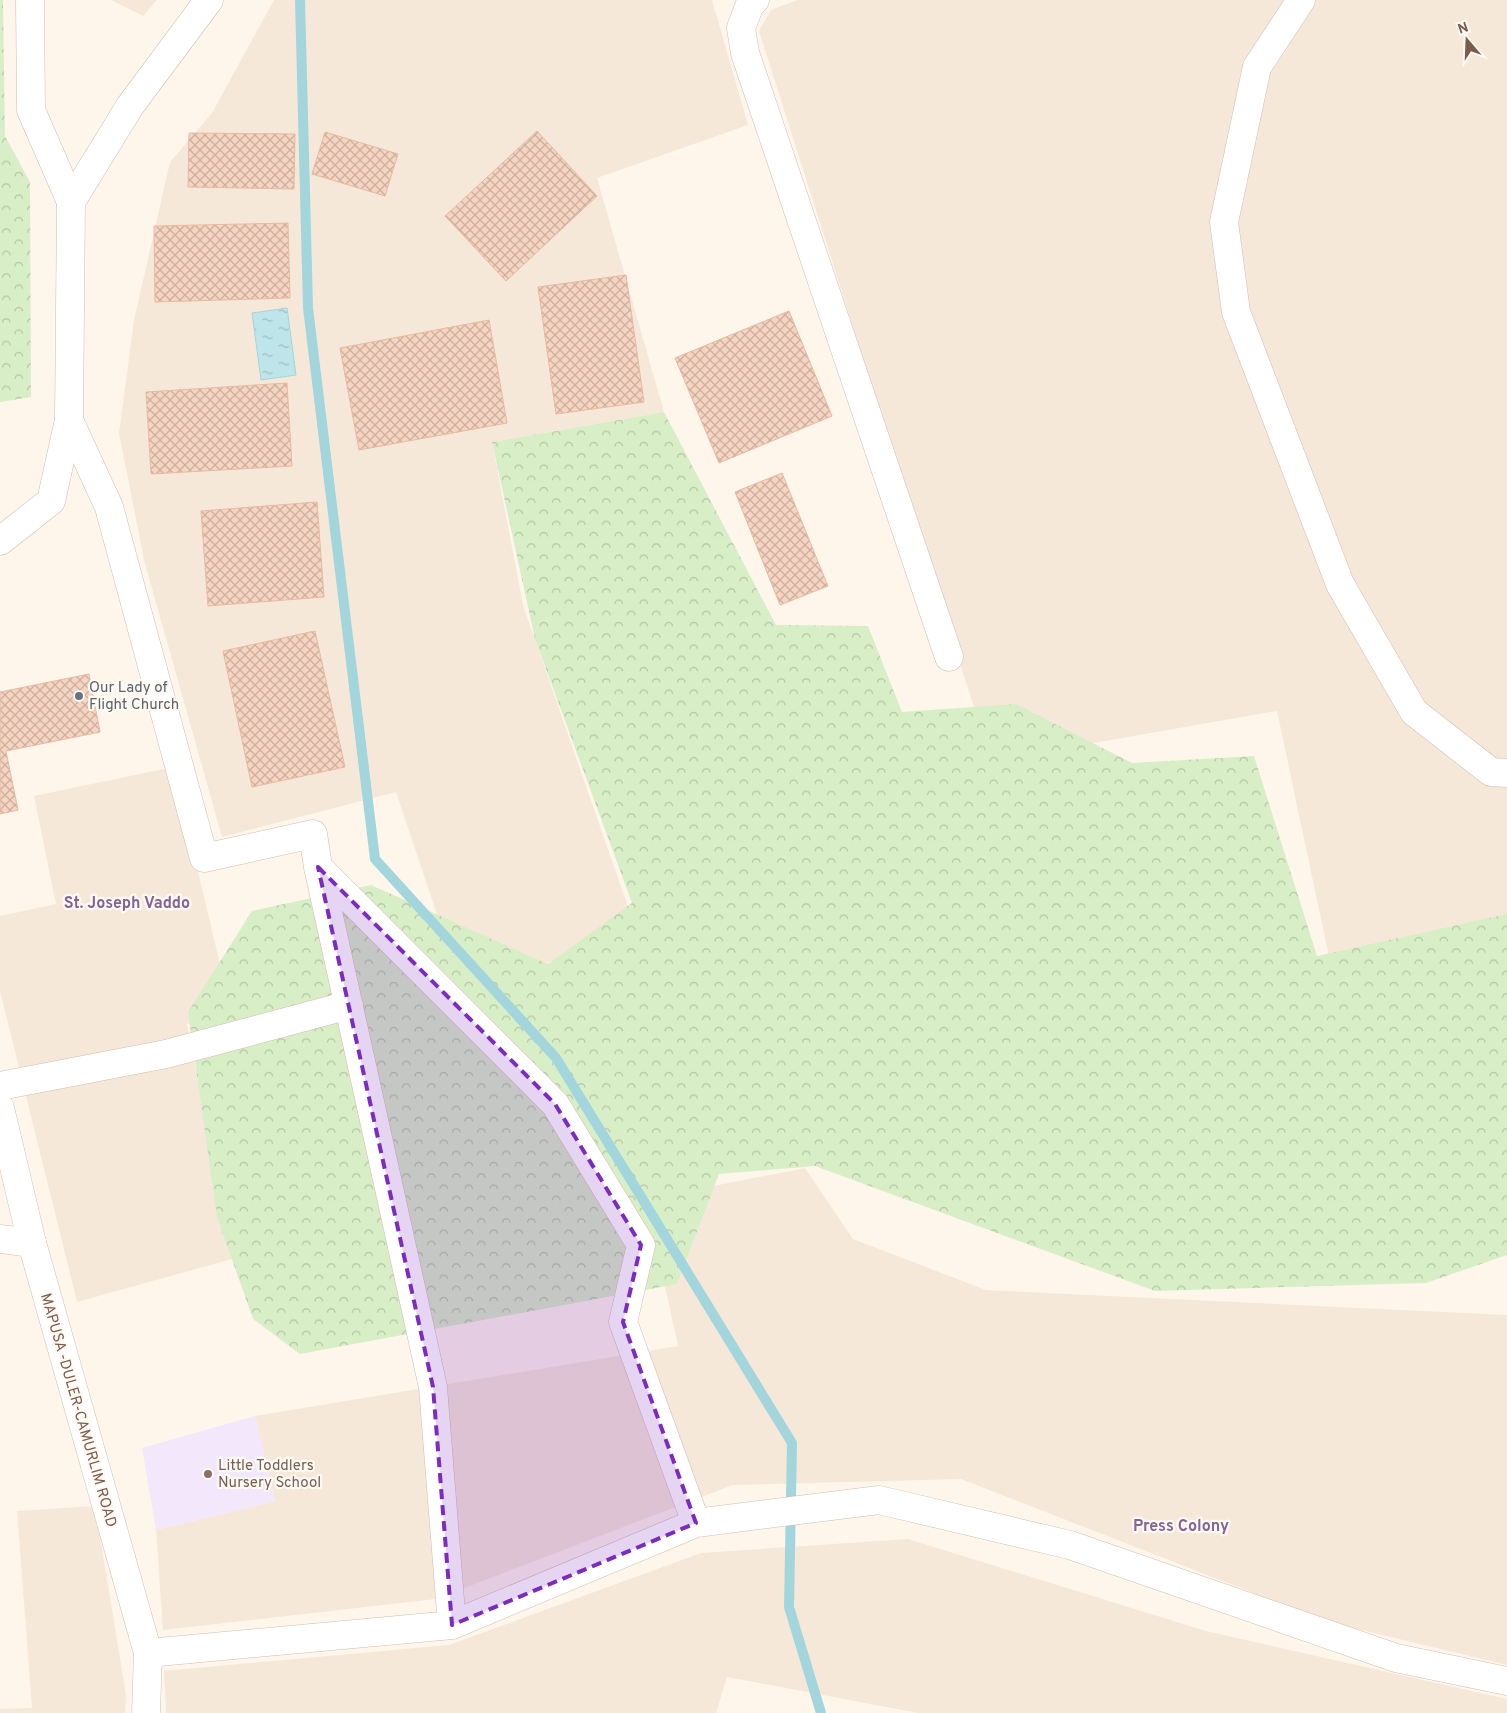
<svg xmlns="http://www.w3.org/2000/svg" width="1507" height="1713" viewBox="0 0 1507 1713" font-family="Overpass,sans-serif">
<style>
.residential{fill:#f6e8d9}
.education{fill:#f3e7fb}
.forest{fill:url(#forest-crowns)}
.water{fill:url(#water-ripples);stroke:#a3d5dc}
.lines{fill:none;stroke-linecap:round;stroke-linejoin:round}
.stream{stroke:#a3d5dc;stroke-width:10}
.building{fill:url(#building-cross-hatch);stroke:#e9b9a0}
.minor-casing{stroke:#d2bdaf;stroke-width:29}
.tertiary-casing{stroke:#d2bdaf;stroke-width:29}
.secondary-casing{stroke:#d8bfae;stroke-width:29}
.minor{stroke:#fff;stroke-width:28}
.tertiary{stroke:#fff;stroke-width:28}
.secondary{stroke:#fff;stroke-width:28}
.marked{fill:#7b2cbf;fill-opacity:0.2;stroke:#7b2cbf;stroke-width:4;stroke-dasharray:10 6;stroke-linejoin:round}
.worship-dot{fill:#6b7280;stroke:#fffaf3;stroke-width:2}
.education-dot{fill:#8d6e63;stroke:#fffaf3;stroke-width:2}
.labels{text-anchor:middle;stroke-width:4.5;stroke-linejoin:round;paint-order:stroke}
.worship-label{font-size:15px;fill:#5b616d;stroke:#fffaf3;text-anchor:start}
.street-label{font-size:15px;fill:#7c5b4b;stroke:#fffaf3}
.education-label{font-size:15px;fill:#785e54;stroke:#fffaf3;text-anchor:start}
.neighbourhood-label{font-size:16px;font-weight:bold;fill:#846497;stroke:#fffaf3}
</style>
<defs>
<pattern id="forest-crowns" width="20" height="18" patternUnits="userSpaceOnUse" patternTransform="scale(1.25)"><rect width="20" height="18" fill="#d8eec7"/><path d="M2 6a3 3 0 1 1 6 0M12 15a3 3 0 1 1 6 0" fill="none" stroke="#b4c4a4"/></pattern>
<pattern id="water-ripples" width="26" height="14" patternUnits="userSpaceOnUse" patternTransform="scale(1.25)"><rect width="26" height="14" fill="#bde5ea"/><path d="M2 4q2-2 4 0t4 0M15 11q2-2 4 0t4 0" fill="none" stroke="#9fbdc0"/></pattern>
<pattern id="building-cross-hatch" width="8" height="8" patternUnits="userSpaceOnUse" patternTransform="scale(1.25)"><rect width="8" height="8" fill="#f5d4c1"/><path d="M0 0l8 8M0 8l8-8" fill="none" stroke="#cbaf9f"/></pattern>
</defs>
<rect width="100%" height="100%" fill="#fef6eb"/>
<path class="residential" d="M 111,0 L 157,0 L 143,16 Z
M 274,0 L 712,0 L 748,125 L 597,178 L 664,412 L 492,442 L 523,605 L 641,944 L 459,980 L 396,792 L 222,837 L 144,560 L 119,433 L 134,320 L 170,162 L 212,113 Z
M 797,0 L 1507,0 L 1507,929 L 1332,971 L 1277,711 L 991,761 L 759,31 L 771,10 Z
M 173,767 L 232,1014 L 187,1024 L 232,1259 L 77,1302 L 0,991 L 0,916 L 56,904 L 34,796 Z
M 805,1168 L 853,1239 L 986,1290 L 1507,1315 L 1507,1665 L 1328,1622 L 961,1479 L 733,1485 L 436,1599 L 163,1630 L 156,1530 L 275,1501 L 255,1416 L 678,1346 L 646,1199 Z
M 95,1506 L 126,1695 L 125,1713 L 0,1713 L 0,1709 L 32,1708 L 17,1511 Z
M 908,1539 L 1206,1631 L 1507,1699 L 1507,1713 L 918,1713 L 727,1677 L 716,1713 L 166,1713 L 164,1671 L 449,1645 L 701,1553 Z"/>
<path class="education" d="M 255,1416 L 275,1501 L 156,1530 L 142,1448 Z"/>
<path class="forest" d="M 0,0 L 3,0 L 5,136 L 30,182 L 31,397 L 0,402 Z
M 664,412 L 776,625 L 868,626 L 902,712 L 1016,704 L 1132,763 L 1254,756 L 1317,956 L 1507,914 L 1507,1255 L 1426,1283 L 1155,1291 L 815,1166 L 719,1174 L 677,1284 L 300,1354 L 253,1319 L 217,1217 L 188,1012 L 252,911 L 371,885 L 548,964 L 632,903 L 535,639 L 492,442 Z"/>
<path class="water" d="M 287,308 L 296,375 L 261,380 L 252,313 Z"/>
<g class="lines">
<path class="stream" d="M 300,0 L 308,308 L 375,859 L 556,1058 L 792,1443 L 789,1607 L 821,1713"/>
</g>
<path class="building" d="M 537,131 L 597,196 L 506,281 L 445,216 Z
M 325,132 L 398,154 L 385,196 L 312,174 Z
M 189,133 L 295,134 L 294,189 L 188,187 Z
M 288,223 L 290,298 L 155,302 L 154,226 Z
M 626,275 L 644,402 L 556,414 L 538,287 Z
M 789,311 L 832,416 L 719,463 L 675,358 Z
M 489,320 L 507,423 L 359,450 L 340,348 Z
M 287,383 L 292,466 L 151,474 L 146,392 Z
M 782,473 L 828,586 L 780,605 L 735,492 Z
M 317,502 L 324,597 L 208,606 L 201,511 Z
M 315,631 L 345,767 L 252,787 L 223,651 Z
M 89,674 L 100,732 L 6,751 L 18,810 L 0,814 L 0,692 Z"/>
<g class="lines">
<defs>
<path id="minor" d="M 30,0 L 31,110 L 71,202
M 755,0 L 750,4 L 741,28 L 745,53 L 949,657
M 1301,0 L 1257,67 L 1224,222 L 1236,312 L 1340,584 L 1414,712 L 1491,772 L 1507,773
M 69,420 L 109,507 L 204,858 L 313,834 L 318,867 L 433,1387 L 452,1625
M 318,867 L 555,1104 L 641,1245 L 623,1322 L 696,1523
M 0,1086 L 166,1054 L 349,1005
M 0,1239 L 32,1243
M 148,1653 L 452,1625 L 696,1523 L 879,1500 L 1070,1545 L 1396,1658 L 1507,1681"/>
<path id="tertiary" d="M 0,541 L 51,501 L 69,420 L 71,202 L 130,106 L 209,0"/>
<path id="secondary" d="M 0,1108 L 32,1243 L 148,1653 L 146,1713"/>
</defs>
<use href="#minor" class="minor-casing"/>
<use href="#tertiary" class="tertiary-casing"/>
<use href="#secondary" class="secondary-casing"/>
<use href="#minor" class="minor"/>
<use href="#tertiary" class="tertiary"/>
<use href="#secondary" class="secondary"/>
</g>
<path class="marked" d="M 318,867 L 555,1104 L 641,1245 L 623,1322 L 696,1523 L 452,1625 L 433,1387 Z"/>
<circle class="worship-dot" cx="79" cy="696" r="5"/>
<circle class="education-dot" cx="208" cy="1474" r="5"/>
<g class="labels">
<g class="worship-label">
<text x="89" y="692">Our Lady of<tspan x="89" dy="17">Flight Church</tspan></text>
</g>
<g class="street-label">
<text transform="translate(79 1410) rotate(74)" y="5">MAPUSA -DULER-CAMURLIM ROAD</text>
</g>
<g class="education-label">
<text x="218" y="1470">Little Toddlers<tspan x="218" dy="17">Nursery School</tspan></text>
</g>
<g class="neighbourhood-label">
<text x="127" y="908">St. Joseph Vaddo</text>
<text x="1181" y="1531">Press Colony</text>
</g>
</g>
<g transform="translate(1467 40) rotate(341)" stroke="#fffaf3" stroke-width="4" paint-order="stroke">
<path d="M0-4L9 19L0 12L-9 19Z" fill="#7c5b4b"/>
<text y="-8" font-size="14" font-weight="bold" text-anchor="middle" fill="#7c5b4b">N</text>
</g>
</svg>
